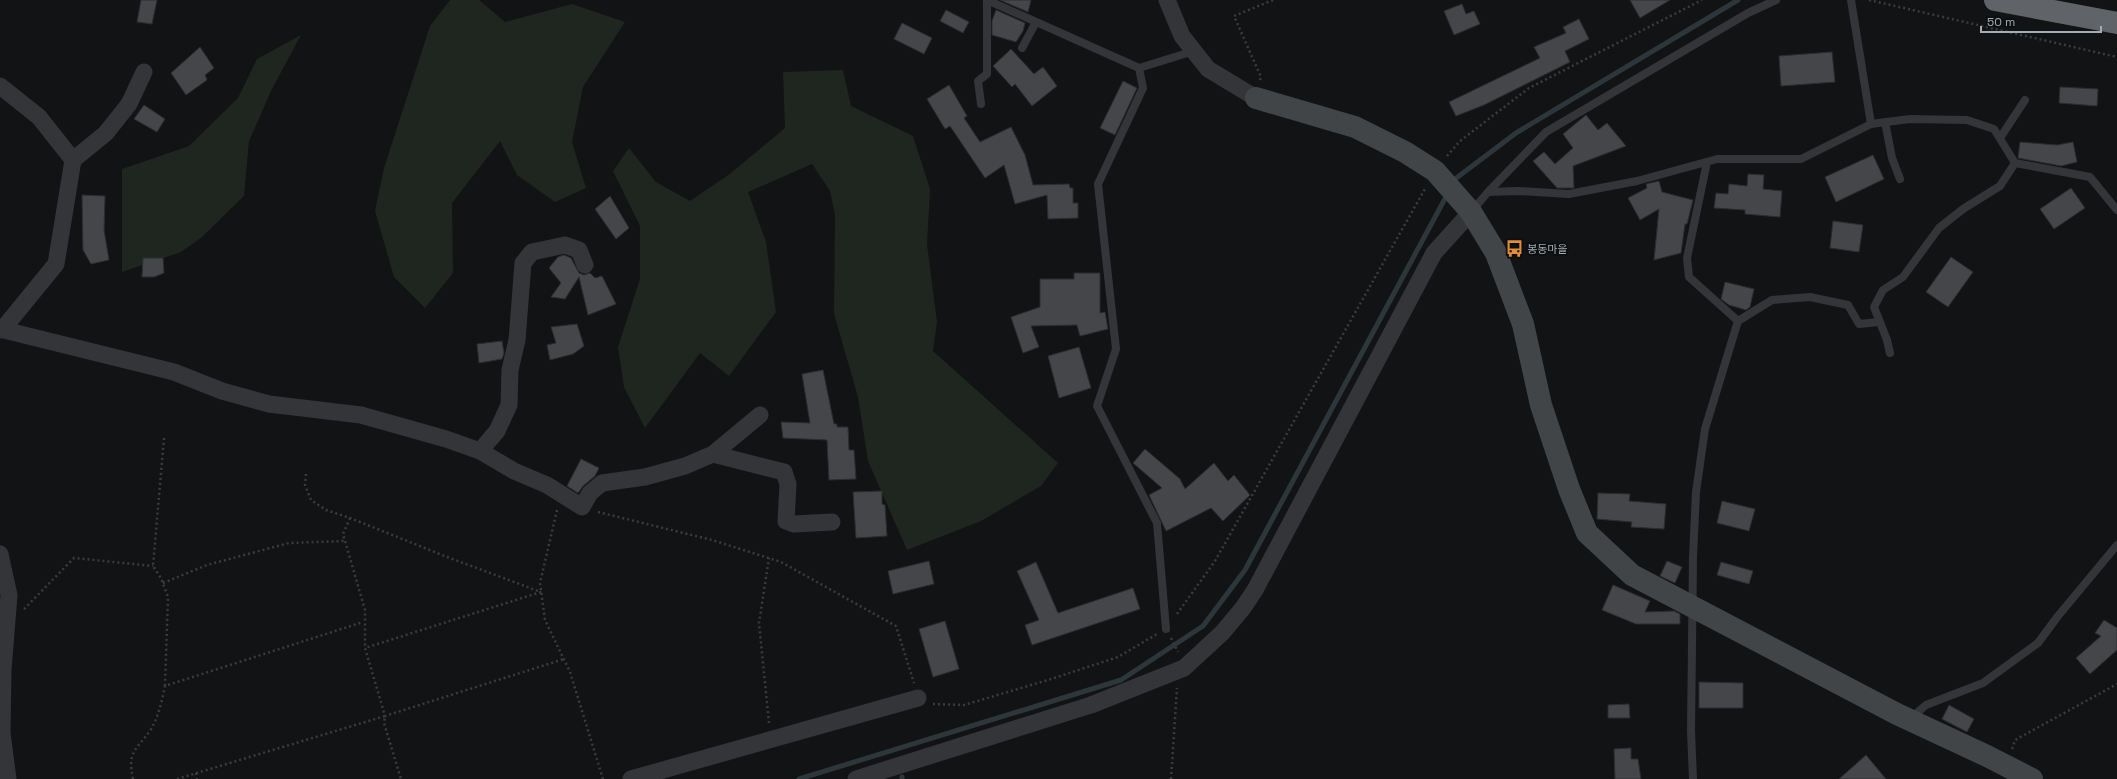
<svg xmlns="http://www.w3.org/2000/svg" width="2117" height="779" viewBox="0 0 2117 779" font-family="'Space Grotesk','Noto Sans KR',sans-serif">
<style>
.green{fill:#1f261f}
.lines{fill:none;stroke-linecap:round;stroke-linejoin:round}
.stream{stroke:#2d373b;stroke-width:5}
.building{fill:#444649;stroke:#2d2d30}
.path{stroke:#3a3c3f;stroke-width:2.5;stroke-dasharray:2 3;stroke-linecap:butt}
.lane{stroke:#343539;stroke-width:8}
.street{stroke:#343539;stroke-width:17}
.secondary{stroke:#424548;stroke-width:22}
.highway{stroke:#606469;stroke-width:22}
.labels{text-anchor:middle;stroke-width:4;stroke-linejoin:round;paint-order:stroke}
.poi-label{font-size:11px;fill:#a5acb3;stroke:#0d0e0f;text-anchor:start}
</style>
<rect width="100%" height="100%" fill="#121314"/>
<path class="green" d="M 450,0 L 479,0 L 505,22 L 572,4 L 625,22 L 583,87 L 572,142 L 586,188 L 555,202 L 517,175 L 500,141 L 452,203 L 453,273 L 425,308 L 394,277 L 375,211 L 384,168 L 430,26 Z
M 301,35 L 272,89 L 249,141 L 244,196 L 202,237 L 181,252 L 122,272 L 122,169 L 189,146 L 238,98 L 257,59 Z
M 843,70 L 851,106 L 913,136 L 930,189 L 927,244 L 937,322 L 933,351 L 1058,463 L 1041,486 L 981,521 L 907,550 L 868,461 L 858,397 L 834,314 L 835,215 L 830,191 L 812,164 L 748,192 L 766,242 L 776,312 L 729,376 L 700,353 L 645,428 L 624,387 L 618,347 L 640,279 L 640,226 L 613,171 L 629,148 L 656,182 L 690,201 L 731,173 L 785,128 L 783,72 Z"/>
<g class="lines">
<path class="stream" d="M 1452,184 L 1455,179 L 1516,133 L 1738,0
M 799,779 L 1121,680 L 1203,626 L 1245,570 L 1448,193
M 902,779 L 902,777"/>
</g>
<path class="building" d="M 141,0 L 157,0 L 152,24 L 137,22 Z
M 1000,0 L 1031,0 L 1028,12 Z
M 1630,0 L 1670,0 L 1640,18 Z
M 1462,4 L 1466,14 L 1474,11 L 1480,24 L 1454,35 L 1444,11 Z
M 946,10 L 969,22 L 963,33 L 940,21 Z
M 996,10 L 1025,23 L 1023,31 L 1016,42 L 992,35 L 992,21 Z
M 1579,19 L 1589,39 L 1565,51 L 1570,62 L 1484,105 L 1456,116 L 1449,102 L 1540,58 L 1534,47 L 1566,33 L 1563,27 Z
M 902,23 L 932,38 L 924,54 L 894,39 Z
M 200,47 L 214,68 L 205,75 L 207,80 L 186,95 L 171,73 Z
M 1011,49 L 1034,74 L 1043,67 L 1057,86 L 1032,106 L 1015,84 L 1012,87 L 993,66 Z
M 1832,52 L 1835,82 L 1781,86 L 1779,56 Z
M 1123,81 L 1137,88 L 1115,135 L 1100,128 Z
M 949,85 L 967,116 L 964,118 L 980,142 L 1011,127 L 1025,155 L 1033,185 L 1069,184 L 1070,188 L 1073,188 L 1073,203 L 1078,203 L 1078,218 L 1048,219 L 1047,195 L 1015,204 L 1004,165 L 985,178 L 950,126 L 945,129 L 927,99 Z
M 2060,87 L 2098,89 L 2097,106 L 2059,103 Z
M 144,105 L 165,119 L 157,132 L 134,119 Z
M 1586,115 L 1598,130 L 1607,123 L 1626,146 L 1573,166 L 1574,188 L 1557,188 L 1533,161 L 1544,152 L 1555,164 L 1573,148 L 1563,134 Z
M 2020,142 L 2057,145 L 2073,142 L 2077,162 L 2061,166 L 2018,158 Z
M 1873,155 L 1884,179 L 1836,202 L 1825,177 Z
M 1748,174 L 1764,175 L 1763,189 L 1782,191 L 1780,217 L 1745,214 L 1745,210 L 1714,208 L 1716,193 L 1728,194 L 1729,184 L 1747,186 Z
M 1659,181 L 1662,192 L 1693,200 L 1687,224 L 1685,224 L 1681,253 L 1654,260 L 1659,209 L 1640,220 L 1628,198 L 1647,188 L 1646,184 Z
M 2071,188 L 2085,208 L 2054,229 L 2040,209 Z
M 82,195 L 105,196 L 104,230 L 109,260 L 91,264 L 83,250 Z
M 610,196 L 629,228 L 616,239 L 595,209 Z
M 1833,221 L 1863,225 L 1859,252 L 1830,248 Z
M 564,255 L 571,258 L 579,273 L 584,275 L 590,273 L 595,278 L 602,276 L 616,304 L 588,315 L 579,277 L 565,299 L 551,297 L 561,283 L 549,268 L 558,257 Z
M 1951,257 L 1973,272 L 1948,307 L 1926,292 Z
M 143,258 L 163,258 L 164,273 L 154,277 L 142,277 Z
M 1074,273 L 1100,273 L 1100,313 L 1105,312 L 1108,329 L 1080,336 L 1077,325 L 1031,326 L 1039,347 L 1023,353 L 1011,317 L 1040,307 L 1040,279 L 1074,279 Z
M 1725,282 L 1754,289 L 1750,307 L 1746,310 L 1729,305 L 1721,299 Z
M 577,324 L 584,346 L 573,354 L 550,360 L 547,345 L 556,343 L 551,327 Z
M 502,341 L 504,353 L 502,359 L 479,363 L 477,344 Z
M 1079,347 L 1091,388 L 1059,398 L 1048,356 Z
M 823,370 L 834,424 L 837,424 L 837,427 L 848,427 L 849,450 L 854,450 L 856,479 L 829,480 L 827,440 L 783,438 L 781,422 L 810,423 L 802,374 Z
M 1145,449 L 1180,479 L 1185,489 L 1214,463 L 1228,481 L 1234,475 L 1250,495 L 1223,521 L 1211,508 L 1166,531 L 1149,495 L 1162,488 L 1133,463 Z
M 581,459 L 599,468 L 595,476 L 583,486 L 578,493 L 567,486 Z
M 882,491 L 882,504 L 885,505 L 887,536 L 856,538 L 853,492 Z
M 1598,493 L 1630,494 L 1629,501 L 1666,504 L 1664,529 L 1631,527 L 1632,522 L 1597,519 Z
M 1722,501 L 1755,509 L 1749,531 L 1717,523 Z
M 929,561 L 934,584 L 893,594 L 888,571 Z
M 1667,561 L 1682,567 L 1675,583 L 1660,576 Z
M 1036,562 L 1058,613 L 1133,588 L 1140,609 L 1032,645 L 1025,625 L 1039,620 L 1017,571 Z
M 1721,562 L 1753,571 L 1749,584 L 1717,575 Z
M 1613,585 L 1650,601 L 1645,612 L 1674,611 L 1680,614 L 1680,624 L 1636,624 L 1602,610 Z
M 2104,620 L 2117,628 L 2117,650 L 2090,674 L 2076,658 L 2101,636 L 2095,633 Z
M 945,621 L 959,669 L 933,677 L 919,629 Z
M 1699,682 L 1743,683 L 1743,708 L 1699,708 Z
M 1629,704 L 1630,718 L 1608,718 L 1608,705 Z
M 1949,705 L 1974,719 L 1967,732 L 1942,719 Z
M 1631,748 L 1631,759 L 1638,759 L 1641,779 L 1615,779 L 1614,749 Z
M 1866,755 L 1886,779 L 1839,779 Z"/>
<g class="lines">
<path class="path" d="M 1869,0 L 2117,57
M 1260,80 L 1261,77 L 1234,16 L 1273,0
M 1447,156 L 1460,141 L 1529,88 L 1702,0
M 164,438 L 153,566 L 161,578 L 168,597 L 165,686
M 306,474 L 305,485 L 311,500 L 326,510 L 350,518 L 447,557 L 541,592
M 557,510 L 540,583 L 545,620 L 570,672 L 603,779
M 598,512 L 712,540 L 781,562 L 896,626 L 914,683
M 350,518 L 343,534 L 365,610 L 365,648
M 163,583 L 207,565 L 289,543 L 345,541
M 541,592 L 365,648 L 385,716 L 564,659
M 24,609 L 74,558 L 153,566
M 1177,614 L 1215,561 L 1426,187
M 1171,638 L 1178,652
M 933,704 L 964,705 L 1048,680 L 1118,657 L 1157,634
M 769,723 L 759,623 L 769,558
M 2012,749 L 2015,740 L 2117,684
M 196,773 L 197,779
M 133,779 C 127,752 136,750 150,731 C 158,718 162,701 165,686 L 363,622
M 177,779 L 385,716 L 384,723 L 401,779
M 1171,779 L 1177,688"/>
<path class="lane" d="M 987,0 L 1139,68 L 1194,51
M 1851,0 L 1871,124
M 1022,48 L 1036,22
M 1139,68 L 1143,88 L 1098,184 L 1116,349 L 1097,406 L 1157,523 L 1166,629
M 981,104 L 978,81 L 987,74 L 987,0
M 1885,122 L 1892,158 L 1900,179
M 2000,138 L 2025,100
M 1707,162 L 1687,258 L 1689,277 L 1738,321 L 1772,300 L 1810,297 L 1848,305 L 1859,324 L 1879,322
M 1488,192 L 1546,132 L 1748,13 L 1776,0
M 1472,211 L 1488,192 L 1518,191 L 1569,194 L 1637,181 L 1717,159 L 1801,159 L 1871,124 L 1910,119 L 1967,120 L 1994,129 L 2015,163 L 2090,177 L 2117,210
M 1890,353 L 1887,340 L 1874,307 L 1883,290 L 1903,277 L 1939,228 L 1963,209 L 2000,186 L 2015,163
M 1911,718 L 1926,705 L 1983,683 L 2038,643 L 2058,616 L 2117,545
M 1693,779 L 1691,731 L 1693,557 L 1696,492 L 1705,429 L 1738,321"/>
<path class="street" d="M 1167,0 L 1182,36 L 1208,69 L 1256,98
M 0,86 L 39,117 L 73,160 L 56,264 L 2,330
M 73,160 L 106,133 L 129,104 L 144,72
M 0,329 L 174,372 L 222,391 L 269,404 L 361,415 L 446,439 L 480,451 L 514,471 L 547,485 L 582,507 L 590,493 L 602,483 L 645,477 L 685,466 L 713,454 L 760,415
M 480,451 L 497,431 L 509,405 L 510,370 L 517,340 L 523,263 L 532,252 L 565,245 L 579,250 L 585,265
M 713,454 L 784,472 L 788,484 L 786,521 L 794,524 L 832,522
M 0,554 L 9,595 L 3,670 L 2,733 L 8,779
M 631,779 L 918,698
M 856,779 L 1091,705 L 1184,668 L 1222,633 L 1243,608 L 1255,590 L 1434,253 L 1471,212"/>
<path class="secondary" d="M 1256,98 L 1355,127 L 1405,152 L 1435,171 L 1471,212 L 1496,253 L 1523,324 L 1541,405 L 1569,489 L 1587,533 L 1632,575 L 1897,714 L 1987,756 L 2032,779"/>
<path class="highway" d="M 1995,0 L 2117,23"/>
</g>
<defs>
<symbol id="bus-bare" viewBox="-9 -9 18 18"><path d="M-5-6H5V4H4V6H2V4H-2V6H-4V4H-5ZM-3.5-4V0h7V-4ZM-3.5 1.2v1.5H-2V1.2ZM2 1.2v1.5H3.5V1.2Z" fill="#e38d3b" stroke="#0d0e0f" stroke-width="2.5" paint-order="stroke"/></symbol>
</defs>
<g fill-rule="evenodd">
<use href="#bus-bare" x="1502" y="236" width="25" height="25"/>
</g>
<g class="labels">
<g class="poi-label">
<text x="1527" y="253">봉동마을</text>
</g>
</g>
<path d="M1981 26v6h120v-6" fill="none" stroke="#a5acb3" stroke-width="2"/>
<text x="1987" y="26" font-size="12" fill="#a5acb3" stroke="#0d0e0f" stroke-width="3" paint-order="stroke">50 m</text>
</svg>
